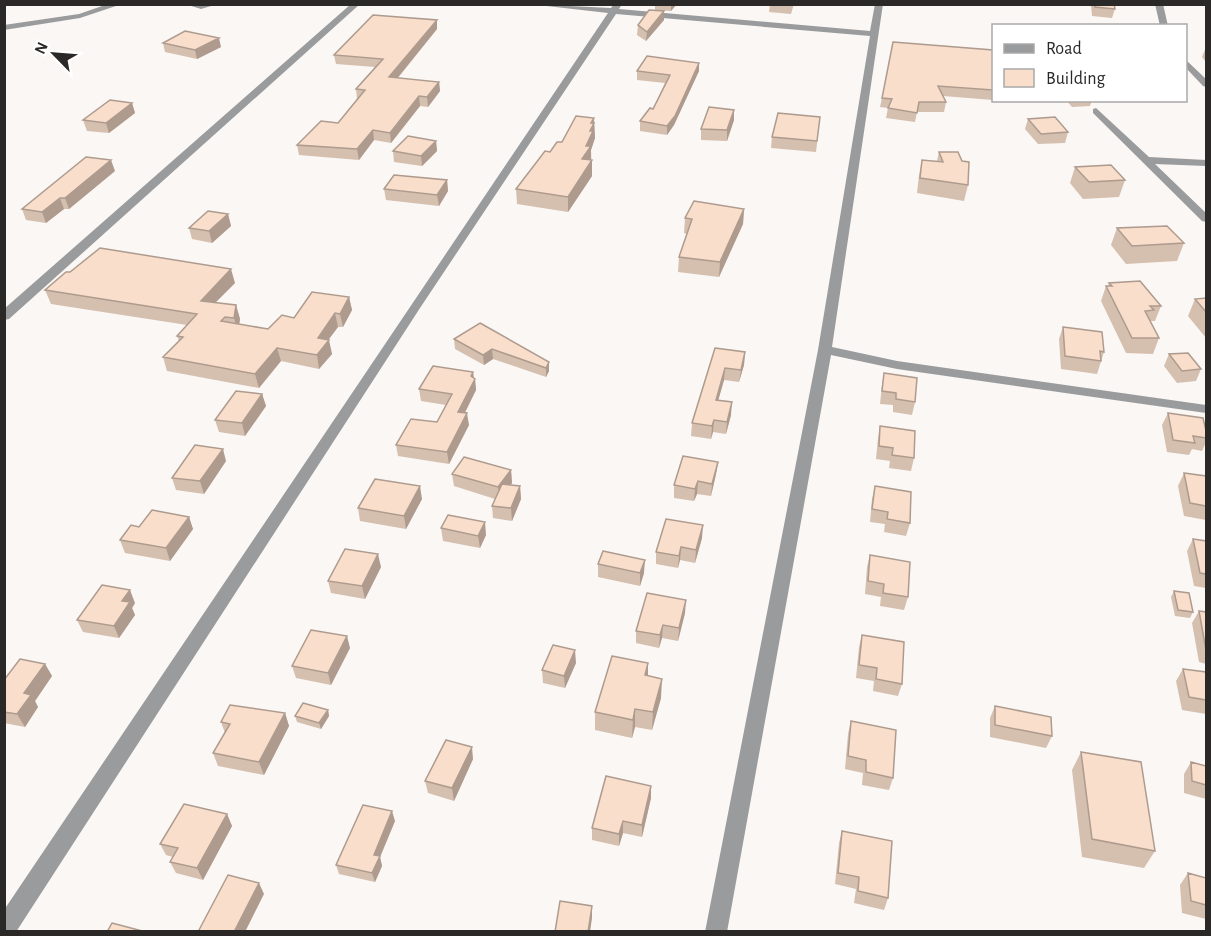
<svg xmlns="http://www.w3.org/2000/svg" width="1211" height="936" viewBox="0 0 1211 936" font-family="'Alegreya Sans',sans-serif">
<style>
.lines{fill:none;stroke-linecap:round;stroke-linejoin:round}
.minor{fill:#9a9b9c;fill-rule:evenodd}
.wall{fill:#d5bfaf}
.shaded-wall{fill:#ae9b8e}
.building{fill:#f8decb;stroke:#ae9b8e;stroke-width:1.5}
</style>
<rect width="100%" height="100%" fill="#faf7f5"/>
<g class="lines">
<path class="minor" d="M 108,4 L 122,4 L 80,18 L 4,30 L 4,25 L 79,14 Z
M 185,4 L 218,4 L 201,9 Z
M 351,4 L 360,4 L 9,319 L 4,320 L 4,309 Z
M 529,4 L 611,8 L 614,4 L 622,4 L 619,9 L 870,31 L 875,4 L 883,4 L 832,347 L 897,361 L 1206,405 L 1206,413 L 897,369 L 831,355 L 727,932 L 705,932 L 818,350 L 870,36 L 616,14 L 420,308 L 16,932 L 4,932 L 4,910 L 608,13 Z
M 1155,4 L 1163,4 L 1168,26 L 1160,26 Z
M 1186,60 L 1206,79 L 1206,87 L 1203,86 L 1186,68 Z
M 1096,108 L 1149,157 L 1206,160 L 1206,166 L 1155,164 L 1206,213 L 1206,222 L 1202,221 L 1093,113 L 1093,109 Z"/>
</g>
<path class="wall" d="M 655,4 L 677,4 L 671,11 L 655,10 Z
M 770,4 L 794,4 L 791,14 L 769,12 Z
M 1091,4 L 1114,4 L 1115,9 L 1112,18 L 1092,16 Z
M 664,20 L 646,41 L 637,35 L 638,25 Z
M 437,29 L 398,78 L 439,82 L 440,91 L 428,107 L 420,106 L 391,143 L 374,140 L 359,160 L 299,155 L 297,145 L 338,123 L 357,99 L 356,89 L 375,67 L 336,64 L 334,55 Z
M 163,43 L 221,47 L 197,59 L 165,52 Z
M 1206,47 L 1206,62 L 1202,57 Z
M 993,50 L 993,100 L 943,96 L 946,102 L 944,112 L 917,112 L 915,122 L 886,118 L 888,108 L 880,107 L 882,98 Z
M 637,71 L 699,71 L 674,125 L 667,135 L 640,131 L 640,121 L 653,109 L 665,83 L 637,80 Z
M 1066,100 L 1092,100 L 1090,106 L 1072,107 Z
M 132,103 L 135,113 L 109,133 L 87,131 L 83,120 Z
M 820,117 L 816,152 L 771,148 L 772,137 Z
M 1028,119 L 1068,132 L 1065,143 L 1038,144 L 1025,129 Z
M 734,120 L 727,141 L 701,140 L 701,129 Z
M 594,123 L 595,138 L 591,150 L 592,176 L 568,212 L 517,204 L 516,189 L 550,152 L 562,142 Z
M 436,141 L 437,151 L 422,166 L 394,162 L 393,151 Z
M 939,152 L 968,185 L 964,201 L 917,193 L 919,175 L 922,160 L 937,161 Z
M 1075,167 L 1125,180 L 1119,197 L 1083,199 L 1070,183 Z
M 115,171 L 69,209 L 64,209 L 46,223 L 26,220 L 22,209 Z
M 447,180 L 448,191 L 439,206 L 386,200 L 384,189 Z
M 744,209 L 743,224 L 719,277 L 678,272 L 679,257 L 687,234 L 684,233 L 685,218 Z
M 228,214 L 231,226 L 212,243 L 192,239 L 189,228 Z
M 1117,228 L 1184,243 L 1177,261 L 1126,264 L 1111,245 Z
M 235,283 L 215,303 L 236,305 L 240,319 L 239,324 L 268,329 L 294,318 L 349,297 L 352,310 L 343,327 L 338,327 L 328,340 L 332,354 L 319,369 L 281,361 L 259,388 L 167,371 L 163,357 L 179,341 L 177,336 L 187,325 L 51,304 L 45,290 Z
M 1109,283 L 1161,306 L 1155,321 L 1150,321 L 1159,338 L 1153,354 L 1126,353 L 1101,301 L 1106,286 L 1108,286 Z
M 1206,298 L 1206,338 L 1188,316 L 1195,299 Z
M 1063,327 L 1104,352 L 1097,374 L 1061,369 L 1059,339 Z
M 454,339 L 549,362 L 549,371 L 546,377 L 493,359 L 484,365 L 455,349 Z
M 715,348 L 745,352 L 744,365 L 739,382 L 724,380 L 718,400 L 731,415 L 726,434 L 713,432 L 711,439 L 691,436 L 692,423 Z
M 1169,354 L 1201,369 L 1196,381 L 1177,383 L 1164,366 Z
M 473,372 L 474,378 L 475,379 L 476,390 L 465,413 L 469,425 L 449,464 L 398,456 L 396,445 L 437,422 L 446,405 L 421,401 L 419,389 Z
M 884,373 L 915,402 L 912,415 L 893,412 L 893,405 L 880,404 L 882,385 Z
M 262,394 L 266,406 L 245,436 L 219,432 L 215,420 Z
M 1168,413 L 1206,431 L 1206,442 L 1202,451 L 1192,449 L 1189,455 L 1167,452 L 1162,425 Z
M 880,426 L 914,458 L 911,471 L 889,468 L 890,461 L 876,459 L 878,438 Z
M 226,461 L 204,494 L 176,490 L 172,478 Z
M 718,462 L 716,474 L 711,496 L 697,494 L 694,501 L 674,498 L 674,485 Z
M 511,470 L 512,483 L 510,485 L 520,486 L 521,499 L 512,521 L 493,518 L 492,506 L 495,499 L 454,486 L 452,474 Z
M 1184,473 L 1206,476 L 1206,520 L 1184,516 L 1178,486 Z
M 875,486 L 910,523 L 906,536 L 884,532 L 885,524 L 870,522 L 872,499 Z
M 422,499 L 406,529 L 360,521 L 358,508 Z
M 189,517 L 193,529 L 170,561 L 125,553 L 120,540 Z
M 441,528 L 486,535 L 480,548 L 443,541 Z
M 702,538 L 695,563 L 680,560 L 678,568 L 656,564 L 656,552 Z
M 1193,539 L 1206,541 L 1206,588 L 1194,586 L 1187,551 Z
M 870,555 L 908,597 L 904,610 L 880,606 L 881,597 L 865,594 L 867,567 Z
M 598,564 L 644,573 L 640,586 L 598,577 Z
M 381,567 L 365,599 L 331,593 L 328,581 Z
M 1174,591 L 1193,612 L 1190,618 L 1175,616 L 1171,597 Z
M 135,603 L 132,608 L 135,615 L 119,638 L 83,632 L 77,620 Z
M 1199,611 L 1206,612 L 1206,664 L 1199,662 L 1192,623 Z
M 685,613 L 678,641 L 662,638 L 659,648 L 636,643 L 636,631 Z
M 862,635 L 902,684 L 898,696 L 873,691 L 874,681 L 856,678 L 859,647 Z
M 350,648 L 331,685 L 296,678 L 292,666 Z
M 576,663 L 565,688 L 543,683 L 542,670 Z
M 648,663 L 648,676 L 661,698 L 652,730 L 635,727 L 632,738 L 595,730 L 595,712 Z
M 45,664 L 52,676 L 35,701 L 38,707 L 25,727 L 4,723 L 4,680 Z
M 1183,669 L 1206,672 L 1206,714 L 1182,710 L 1176,681 Z
M 995,706 L 1052,736 L 1046,748 L 990,737 L 990,718 Z
M 328,710 L 329,716 L 321,729 L 297,722 L 295,716 Z
M 285,713 L 289,726 L 264,775 L 218,766 L 213,753 L 225,733 L 221,722 Z
M 851,721 L 893,778 L 889,790 L 862,785 L 863,773 L 845,769 L 848,734 Z
M 1081,752 L 1155,851 L 1144,868 L 1082,857 L 1072,770 Z
M 473,759 L 454,801 L 428,793 L 425,781 Z
M 1191,762 L 1206,766 L 1206,799 L 1184,793 L 1184,774 Z
M 651,798 L 642,837 L 623,833 L 619,846 L 592,840 L 592,828 Z
M 227,814 L 232,826 L 203,880 L 176,873 L 170,862 L 173,857 L 166,855 L 160,844 Z
M 395,821 L 380,857 L 382,866 L 375,882 L 339,874 L 336,865 Z
M 842,831 L 888,898 L 884,910 L 854,903 L 856,889 L 835,884 L 839,843 Z
M 1188,873 L 1206,878 L 1206,919 L 1182,913 L 1180,885 Z"/>
<path class="shaded-wall" d="M 671,4 L 677,4 L 671,11 Z
M 664,11 L 664,20 L 646,41 L 647,32 Z
M 437,20 L 437,29 L 390,87 L 389,77 Z
M 219,38 L 221,47 L 197,59 L 195,50 Z
M 699,63 L 699,71 L 674,125 L 667,135 L 667,126 Z
M 439,82 L 440,91 L 428,107 L 427,97 Z
M 419,96 L 420,106 L 391,143 L 390,133 Z
M 132,103 L 135,113 L 109,133 L 106,123 Z
M 734,110 L 734,120 L 727,141 L 727,130 Z
M 594,118 L 595,138 L 591,150 L 591,161 L 582,159 L 591,123 Z
M 373,130 L 374,140 L 359,160 L 357,149 Z
M 436,141 L 437,151 L 422,166 L 421,156 Z
M 111,160 L 115,171 L 69,209 L 65,198 Z
M 592,160 L 592,176 L 568,212 L 568,197 Z
M 447,180 L 448,191 L 439,206 L 437,195 Z
M 60,198 L 64,209 L 46,223 L 42,212 Z
M 744,209 L 743,224 L 719,277 L 720,262 Z
M 228,214 L 231,226 L 212,243 L 209,231 Z
M 231,269 L 235,283 L 204,314 L 201,301 Z
M 349,297 L 352,310 L 343,327 L 340,314 Z
M 236,305 L 240,319 L 238,332 L 234,318 Z
M 335,313 L 338,327 L 326,343 L 329,340 L 332,354 L 319,369 L 317,355 L 318,338 Z
M 277,348 L 281,361 L 259,388 L 255,374 Z
M 492,349 L 493,359 L 484,365 L 483,355 Z
M 745,352 L 744,365 L 739,382 L 741,370 Z
M 549,362 L 549,371 L 546,377 L 546,368 Z
M 725,368 L 724,380 L 715,412 L 716,400 Z
M 473,372 L 474,381 L 475,379 L 476,390 L 459,424 L 458,412 Z
M 262,394 L 266,406 L 245,436 L 242,423 Z
M 732,402 L 731,415 L 726,434 L 727,422 Z
M 467,413 L 469,425 L 449,464 L 447,452 Z
M 714,420 L 713,432 L 711,439 L 712,426 Z
M 223,449 L 226,461 L 204,494 L 200,481 Z
M 718,462 L 716,474 L 711,496 L 712,484 Z
M 511,470 L 512,483 L 500,500 L 498,487 Z
M 698,481 L 697,494 L 694,501 L 695,489 Z
M 420,486 L 422,499 L 406,529 L 404,516 Z
M 520,486 L 521,499 L 512,521 L 511,508 Z
M 189,517 L 193,529 L 170,561 L 166,548 Z
M 485,522 L 486,535 L 480,548 L 478,536 Z
M 703,525 L 702,538 L 695,563 L 696,550 Z
M 681,547 L 680,560 L 678,568 L 679,556 Z
M 378,554 L 381,567 L 365,599 L 362,586 Z
M 645,560 L 644,573 L 640,586 L 640,573 Z
M 130,590 L 135,603 L 132,608 L 135,615 L 119,638 L 114,626 L 122,601 Z
M 686,600 L 685,613 L 678,641 L 679,628 Z
M 663,625 L 662,638 L 659,648 L 660,635 Z
M 347,636 L 350,648 L 331,685 L 328,673 Z
M 575,650 L 576,663 L 565,688 L 564,676 Z
M 648,663 L 648,681 L 645,675 Z
M 45,664 L 52,676 L 35,701 L 38,707 L 25,727 L 17,714 L 24,693 Z
M 662,679 L 661,698 L 652,730 L 653,712 Z
M 635,709 L 635,727 L 632,738 L 633,720 Z
M 328,710 L 329,716 L 321,729 L 319,723 Z
M 285,713 L 289,726 L 264,775 L 259,762 Z
M 472,747 L 473,759 L 454,801 L 452,788 Z
M 651,786 L 651,798 L 642,837 L 642,825 Z
M 392,811 L 395,821 L 380,857 L 382,866 L 375,882 L 372,873 L 374,855 Z
M 227,814 L 232,826 L 203,880 L 197,868 Z
M 623,821 L 623,833 L 619,846 L 619,834 Z
M 259,883 L 264,894 L 245,932 L 234,932 Z
M 592,906 L 592,918 L 590,932 L 588,932 Z"/>
<path class="building" d="M 1095,4 L 1114,4 L 1115,9 L 1095,7 Z
M 649,10 L 664,11 L 647,32 L 638,25 Z
M 373,15 L 437,20 L 389,77 L 439,82 L 427,97 L 419,96 L 390,133 L 373,130 L 357,149 L 297,145 L 321,121 L 338,123 L 365,90 L 356,89 L 383,59 L 334,55 Z
M 185,31 L 219,38 L 195,50 L 163,43 Z
M 893,42 L 993,50 L 993,90 L 938,86 L 946,102 L 919,102 L 917,113 L 888,108 L 892,99 L 882,98 Z
M 647,56 L 699,63 L 675,116 L 667,126 L 640,121 L 650,108 L 653,109 L 670,75 L 637,71 Z
M 110,100 L 132,103 L 106,123 L 83,120 Z
M 709,107 L 734,110 L 727,130 L 701,129 Z
M 778,113 L 820,117 L 817,141 L 772,137 Z
M 576,116 L 594,118 L 591,123 L 594,123 L 590,131 L 593,131 L 586,146 L 591,146 L 582,159 L 592,160 L 568,197 L 516,189 L 545,151 L 550,152 L 557,142 L 562,142 Z
M 1055,117 L 1068,132 L 1041,134 L 1028,119 Z
M 408,136 L 436,141 L 421,156 L 393,151 Z
M 939,152 L 958,152 L 962,161 L 969,162 L 968,185 L 920,178 L 922,160 L 943,162 Z
M 86,157 L 111,160 L 65,198 L 60,198 L 42,212 L 22,209 Z
M 1111,165 L 1125,180 L 1089,182 L 1075,167 Z
M 394,175 L 447,180 L 437,195 L 384,189 Z
M 694,201 L 744,209 L 720,262 L 679,257 L 692,219 L 685,218 Z
M 208,211 L 228,214 L 209,231 L 189,228 Z
M 1167,226 L 1184,243 L 1132,246 L 1117,228 Z
M 100,248 L 231,269 L 201,301 L 236,305 L 234,318 L 225,317 L 221,321 L 268,329 L 282,315 L 294,318 L 312,292 L 349,297 L 340,314 L 335,313 L 318,338 L 329,340 L 317,355 L 277,348 L 255,374 L 163,357 L 183,337 L 177,336 L 197,314 L 45,290 L 66,272 L 70,272 Z
M 1140,281 L 1161,306 L 1150,306 L 1154,310 L 1145,311 L 1159,338 L 1132,338 L 1106,286 L 1112,286 L 1109,283 Z
M 1206,298 L 1206,312 L 1195,299 Z
M 480,323 L 549,362 L 546,368 L 492,349 L 483,355 L 454,339 Z
M 1063,327 L 1102,332 L 1104,352 L 1100,351 L 1101,361 L 1065,356 Z
M 715,348 L 745,352 L 741,370 L 725,368 L 716,400 L 732,402 L 727,422 L 714,420 L 712,426 L 692,423 Z
M 1188,353 L 1201,369 L 1182,371 L 1169,354 Z
M 433,366 L 473,372 L 471,376 L 475,379 L 458,412 L 467,413 L 447,452 L 396,445 L 411,419 L 437,422 L 452,394 L 419,389 Z
M 884,373 L 917,378 L 915,402 L 896,399 L 896,393 L 882,391 Z
M 236,391 L 262,394 L 242,423 L 215,420 Z
M 1168,413 L 1203,418 L 1206,431 L 1206,438 L 1193,436 L 1195,443 L 1173,440 Z
M 880,426 L 915,431 L 914,458 L 892,455 L 893,448 L 879,446 Z
M 195,445 L 223,449 L 200,481 L 172,478 Z
M 683,456 L 718,462 L 712,484 L 698,481 L 695,489 L 674,485 Z
M 464,457 L 511,470 L 498,487 L 452,474 Z
M 1184,473 L 1206,476 L 1206,506 L 1190,503 Z
M 375,479 L 420,486 L 404,516 L 358,508 Z
M 502,484 L 520,486 L 511,508 L 492,506 Z
M 875,486 L 911,492 L 910,523 L 887,519 L 888,512 L 872,509 Z
M 152,510 L 189,517 L 166,548 L 120,540 L 131,525 L 139,527 Z
M 448,515 L 485,522 L 478,536 L 441,528 Z
M 666,519 L 703,525 L 696,550 L 681,547 L 679,556 L 656,552 Z
M 1193,539 L 1206,541 L 1206,574 L 1200,573 Z
M 345,549 L 378,554 L 362,586 L 328,581 Z
M 603,551 L 645,560 L 640,573 L 598,564 Z
M 870,555 L 910,562 L 908,597 L 883,593 L 884,584 L 868,581 Z
M 102,585 L 130,590 L 122,601 L 130,602 L 114,626 L 77,620 Z
M 1174,591 L 1189,593 L 1193,612 L 1178,610 Z
M 647,593 L 686,600 L 679,628 L 663,625 L 660,635 L 636,631 Z
M 1199,611 L 1206,612 L 1206,650 Z
M 311,630 L 347,636 L 328,673 L 292,666 Z
M 862,635 L 904,642 L 902,684 L 876,679 L 877,668 L 859,665 Z
M 553,645 L 575,650 L 564,676 L 542,670 Z
M 612,656 L 648,663 L 645,675 L 662,679 L 653,712 L 635,709 L 633,720 L 595,712 Z
M 20,659 L 45,664 L 24,693 L 31,695 L 17,714 L 4,712 L 4,680 Z
M 1183,669 L 1206,672 L 1206,700 L 1189,697 Z
M 303,703 L 328,710 L 319,723 L 295,716 Z
M 230,705 L 285,713 L 259,762 L 213,753 L 230,724 L 221,722 Z
M 995,706 L 1051,717 L 1052,736 L 995,725 Z
M 851,721 L 896,730 L 893,778 L 866,772 L 866,760 L 848,756 Z
M 446,740 L 472,747 L 452,788 L 425,781 Z
M 1081,752 L 1141,762 L 1155,851 L 1092,839 Z
M 1191,762 L 1206,766 L 1206,785 L 1192,781 Z
M 606,776 L 651,786 L 642,825 L 623,821 L 619,834 L 592,828 Z
M 184,804 L 227,814 L 197,868 L 170,862 L 178,848 L 160,844 Z
M 363,805 L 392,811 L 374,855 L 380,856 L 372,873 L 336,865 Z
M 842,831 L 892,841 L 888,898 L 858,891 L 859,877 L 838,873 Z
M 1188,873 L 1206,878 L 1206,905 L 1191,901 Z
M 228,875 L 259,883 L 234,932 L 204,932 L 199,930 Z
M 560,901 L 592,906 L 588,932 L 555,932 Z
M 112,923 L 146,932 L 107,932 Z"/>
<rect width="1211" height="936" fill="none" stroke="#2a2928" stroke-width="12"/>
<rect x="992" y="24" width="195" height="78" fill="#ffffff" stroke="#aaa9a9" stroke-width="1.5"/>
<rect x="1004" y="44" width="30" height="9" fill="#9a9b9c" stroke="#aaa9a9" stroke-width="1.5"/>
<text x="1046" y="54" font-size="18" fill="#2a2928">Road</text>
<rect x="1004" y="69" width="30" height="18" fill="#f8decb" stroke="#aaa9a9" stroke-width="1.5"/>
<text x="1046" y="84" font-size="18" fill="#2a2928">Building</text>
<g transform="translate(54 54) rotate(295)" stroke="#ffffff" stroke-width="4.5" paint-order="stroke">
<path d="M0-4.5L10 22L0 15L-10 22Z" fill="#2a2928"/>
<text y="-9" font-size="16" font-weight="bold" text-anchor="middle" fill="#2a2928">N</text>
</g>
</svg>
